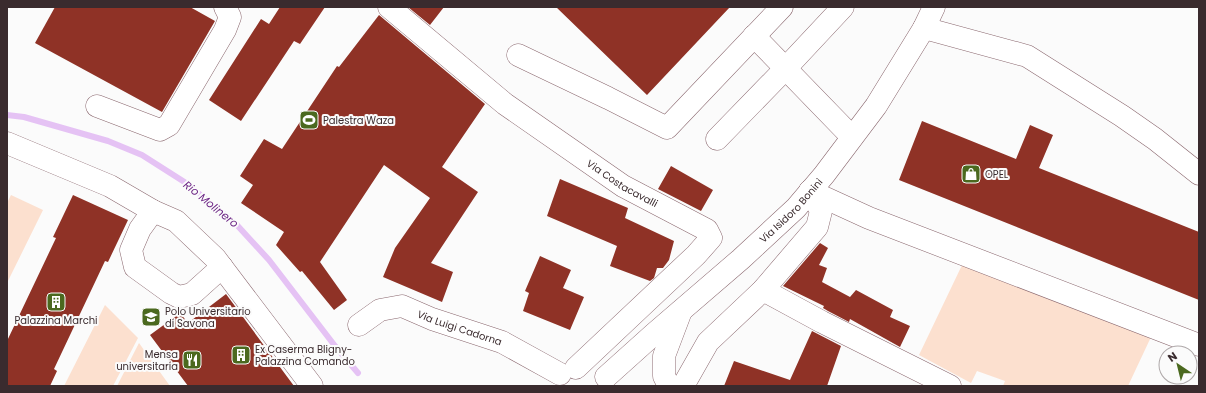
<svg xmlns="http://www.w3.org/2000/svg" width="1206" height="393" viewBox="0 0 1206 393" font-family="Poppins,sans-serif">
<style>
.green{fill:#fce0cf}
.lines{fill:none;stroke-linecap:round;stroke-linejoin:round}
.stream{stroke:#e5c2f4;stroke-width:6}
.building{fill:#8f3226}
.minor-casing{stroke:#8a676e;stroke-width:23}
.minor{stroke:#fff;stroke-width:22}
.labels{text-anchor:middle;stroke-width:4;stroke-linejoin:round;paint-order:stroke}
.poi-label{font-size:10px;fill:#3a2b2e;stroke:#fbfbfb;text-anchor:start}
.street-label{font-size:10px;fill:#3a2b2e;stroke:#fbfbfb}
.water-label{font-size:11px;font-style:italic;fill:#6c2585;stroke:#fbfbfb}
</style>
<rect width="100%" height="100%" fill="#fbfbfb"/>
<path class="green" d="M 11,195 L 43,210 L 7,283 L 7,203 Z
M 963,263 L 1151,337 L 1128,386 L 1003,386 L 1005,381 L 977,371 L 971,383 L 919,355 Z
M 105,305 L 138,338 L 113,386 L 64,386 Z
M 139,343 L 170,386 L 117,386 Z"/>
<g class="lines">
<path class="stream" d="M 7,115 L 24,117 L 108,141 L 142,155 L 186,183 L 236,224 L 269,260 L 335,346 L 358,373"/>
</g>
<path class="building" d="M 55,7 L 190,7 L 215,21 L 162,112 L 35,43 Z
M 280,7 L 325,7 L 300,44 L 294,41 L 241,121 L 209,100 L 261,19 L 269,24 Z
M 408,7 L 444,7 L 430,25 Z
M 556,7 L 730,7 L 647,95 Z
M 379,15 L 485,104 L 442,167 L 478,192 L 431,263 L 453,272 L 442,302 L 383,277 L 395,248 L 430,198 L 384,165 L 320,262 L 347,300 L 334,310 L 302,271 L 300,272 L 276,245 L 284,232 L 241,203 L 253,185 L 240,176 L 264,139 L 282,149 L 337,66 L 339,67 Z
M 922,121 L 1016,159 L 1030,125 L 1053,135 L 1039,168 L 1199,232 L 1199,300 L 899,180 Z
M 671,166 L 713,190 L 701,211 L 658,189 Z
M 560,179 L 628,208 L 625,218 L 674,241 L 669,260 L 663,268 L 657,268 L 654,278 L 650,281 L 610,266 L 617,246 L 547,216 Z
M 73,195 L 128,220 L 108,262 L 105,261 L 54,369 L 57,371 L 50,386 L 7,386 L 7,341 L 56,238 L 53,237 Z
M 820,243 L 828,248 L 819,265 L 827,268 L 822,282 L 850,297 L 856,290 L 893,310 L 890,317 L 910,326 L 900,347 L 850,319 L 849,322 L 828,311 L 823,308 L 824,306 L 783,286 Z
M 540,256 L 571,270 L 563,288 L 584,297 L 570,330 L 523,311 L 529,293 L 525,291 Z
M 226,294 L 294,386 L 188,386 L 150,335 L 180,313 L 188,323 Z
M 812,331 L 841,346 L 827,386 L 724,386 L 734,361 L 790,380 Z"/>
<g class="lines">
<defs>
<g id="minor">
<path id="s1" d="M 389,7 L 505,104 L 623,186 L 707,230 L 711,238 L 696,255 L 576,368"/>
<path d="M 924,28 L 1027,56 L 1122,116 L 1155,139 L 1199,174"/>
<path d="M 754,36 L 852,137"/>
<path d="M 518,55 L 608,98 L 667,128 L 782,7"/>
<path d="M 97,106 L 160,130 L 169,125 L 225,30 L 230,17 L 225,7"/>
<path d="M 717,139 L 785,69 L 843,7"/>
<path d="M 7,143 L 110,186 L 153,211 L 176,221 L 215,258 L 312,386"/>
<path d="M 810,191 L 869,218 L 1199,345"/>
<path d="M 153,211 L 140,229 L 131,250 L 135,267 L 171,293 L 179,297 L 192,294 L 222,267"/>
<path d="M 763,290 L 822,322 L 950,386"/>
<path id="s2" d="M 359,325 L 380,310 L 402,306 L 432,319 L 502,342 L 560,374"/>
<path id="s3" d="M 606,377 L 655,333 L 741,259 L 796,208 L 824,175 L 876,106 L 924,28 L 934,7"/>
<path d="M 669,386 L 664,376 L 664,356 L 681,311"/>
<path d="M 683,386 L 708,342 L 763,290 L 817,227 L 821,211 L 810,191"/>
</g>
</defs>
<use href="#minor" class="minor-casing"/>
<use href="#minor" class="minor"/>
</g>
<defs>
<symbol id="stadium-square" viewBox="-11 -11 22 22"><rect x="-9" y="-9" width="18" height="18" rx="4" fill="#4b691f" stroke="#fbfbfb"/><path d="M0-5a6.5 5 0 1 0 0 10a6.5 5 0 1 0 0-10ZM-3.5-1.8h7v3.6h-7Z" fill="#fff"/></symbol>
<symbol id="shop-square" viewBox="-11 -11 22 22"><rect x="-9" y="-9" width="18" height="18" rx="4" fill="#4b691f" stroke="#fbfbfb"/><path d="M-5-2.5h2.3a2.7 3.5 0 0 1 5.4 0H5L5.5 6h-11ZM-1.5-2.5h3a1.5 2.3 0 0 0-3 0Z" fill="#fff"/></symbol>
<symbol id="building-square" viewBox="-11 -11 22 22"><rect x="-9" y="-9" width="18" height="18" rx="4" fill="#4b691f" stroke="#fbfbfb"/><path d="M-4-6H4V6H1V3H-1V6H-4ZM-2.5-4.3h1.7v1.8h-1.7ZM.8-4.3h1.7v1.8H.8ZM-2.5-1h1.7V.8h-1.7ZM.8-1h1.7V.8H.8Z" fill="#fff"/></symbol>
<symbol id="university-square" viewBox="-11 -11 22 22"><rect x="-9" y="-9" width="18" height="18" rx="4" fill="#4b691f" stroke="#fbfbfb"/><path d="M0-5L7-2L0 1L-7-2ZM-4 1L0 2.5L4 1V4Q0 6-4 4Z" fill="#fff"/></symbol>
<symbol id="restaurant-square" viewBox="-11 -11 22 22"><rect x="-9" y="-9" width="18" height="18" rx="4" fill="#4b691f" stroke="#fbfbfb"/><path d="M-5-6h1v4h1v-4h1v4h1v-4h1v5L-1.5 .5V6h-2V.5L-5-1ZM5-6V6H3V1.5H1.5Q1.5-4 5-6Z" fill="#fff"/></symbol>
</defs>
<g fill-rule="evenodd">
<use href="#stadium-square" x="298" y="109" width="22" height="22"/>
<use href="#shop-square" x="960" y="163" width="22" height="22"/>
<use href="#building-square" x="45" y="291" width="22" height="22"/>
<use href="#university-square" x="140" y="306" width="22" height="22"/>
<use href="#building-square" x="230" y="344" width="22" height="22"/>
<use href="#restaurant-square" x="181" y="349" width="22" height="22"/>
</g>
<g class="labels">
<g class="poi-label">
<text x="323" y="124">Palestra Waza</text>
<text x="985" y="178">OPEL</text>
<text x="165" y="315">Polo Universitario<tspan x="165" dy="12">di Savona</tspan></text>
<text x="56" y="324" text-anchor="middle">Palazzina Marchi</text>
<text x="255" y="353">Ex Caserma Bligny-<tspan x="255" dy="12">Palazzina Comando</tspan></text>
<text x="178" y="358" text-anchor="end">Mensa<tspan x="178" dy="12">universitaria</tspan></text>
</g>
<g class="street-label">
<text dy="4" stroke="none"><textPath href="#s1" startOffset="293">Via Costacavalli</textPath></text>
<text dy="4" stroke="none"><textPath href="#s3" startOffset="249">Via Isidoro Bonini</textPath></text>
<text dy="4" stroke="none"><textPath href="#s2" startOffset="110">Via Luigi Cadorna</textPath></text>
</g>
<g class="water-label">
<text transform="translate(211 204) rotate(39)" y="4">Rio Molinero</text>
</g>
</g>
<rect width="1206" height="393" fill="none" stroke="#3a2b2e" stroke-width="16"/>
<g transform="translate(1178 365) rotate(325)"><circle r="19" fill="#fbfbfb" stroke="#aea8a9"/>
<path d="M0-3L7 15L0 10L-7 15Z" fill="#4b691f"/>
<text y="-6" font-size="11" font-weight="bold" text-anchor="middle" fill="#3a2b2e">N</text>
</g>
</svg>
